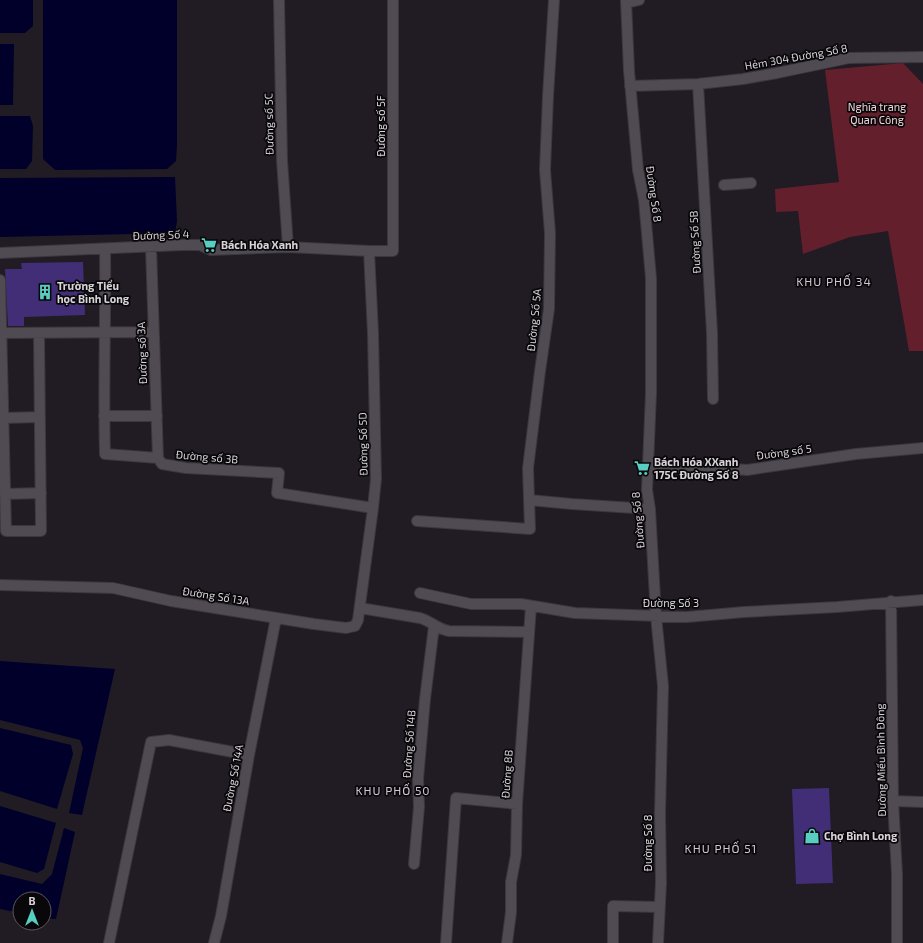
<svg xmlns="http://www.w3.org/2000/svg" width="923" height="943" viewBox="0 0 923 943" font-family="'Exo 2',sans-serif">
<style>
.green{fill:#631f2c}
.water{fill:#01002a}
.building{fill:#422e76}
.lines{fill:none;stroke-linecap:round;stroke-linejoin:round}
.street-casing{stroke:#3c373d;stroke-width:12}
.street{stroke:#504a52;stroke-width:10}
.labels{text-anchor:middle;stroke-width:3.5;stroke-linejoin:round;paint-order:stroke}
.street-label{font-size:11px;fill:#d8d4d9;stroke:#09070a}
.park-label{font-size:11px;fill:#eed3d5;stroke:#09070a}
.poi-label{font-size:11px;font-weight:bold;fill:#d8d4d9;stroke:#09070a;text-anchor:start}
.neighbourhood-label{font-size:12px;letter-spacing:1px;fill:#cec6d0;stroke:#09070a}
</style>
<rect width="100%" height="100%" fill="#211b23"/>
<path class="green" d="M 903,63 L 923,84 L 923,351 L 909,351 L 888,231 L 850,237 L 803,254 L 798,211 L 776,212 L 775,189 L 839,182 L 825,70 Z"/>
<path class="water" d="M 0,0 L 33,0 L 33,26 L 25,33 L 0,33 Z
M 43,0 L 177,0 L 177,145 L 176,161 L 167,169 L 55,170 L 43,159 Z
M 0,44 L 14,44 L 13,105 L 0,105 Z
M 0,116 L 30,116 L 33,126 L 32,161 L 26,169 L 0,169 Z
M 175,177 L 177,221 L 175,233 L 0,237 L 0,178 Z
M 0,661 L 115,669 L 82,815 L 69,813 L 83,748 L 80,740 L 0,720 Z
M 0,728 L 71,745 L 73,754 L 57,809 L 0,791 Z
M 0,806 L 56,823 L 44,869 L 37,873 L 0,862 Z
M 64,828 L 75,832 L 56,919 L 44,918 L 44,899 L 20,899 L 20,913 L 0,909 L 0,874 L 42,884 L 52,874 Z"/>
<path class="building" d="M 83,262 L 85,315 L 24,317 L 24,326 L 8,326 L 5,269 L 22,269 L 21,263 Z
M 829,788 L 833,883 L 796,884 L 792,789 Z"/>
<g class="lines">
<defs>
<path id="street" d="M 279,0 L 282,160 L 288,247
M 626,0 L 629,71 L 638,170 L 644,200 L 651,278 L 651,393 L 647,490 L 650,509 L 656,616 L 663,686 L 660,814 L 661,883 L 658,943
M 626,3 L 639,0
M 698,84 L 712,333 L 713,399
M 630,86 L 698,84 L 743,79 L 777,73 L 849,58 L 923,57
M 724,185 L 751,183
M 151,247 L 158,458
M 105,249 C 106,317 103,386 105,454 L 158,458
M 0,253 L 182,245 L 200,245 L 211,250 L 288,247 L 369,251 L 393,251 L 393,0
M 0,280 L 6,531 L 41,531 L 39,333
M 1,333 L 153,332
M 104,416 L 157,416
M 3,418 L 40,417
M 158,458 L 162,464 L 186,468 L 279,473 L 277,493 L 373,508
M 647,468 L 720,468 L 747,470 L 856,454 L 923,448
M 5,494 L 41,493
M 529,500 L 572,504 L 650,509
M 417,521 L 530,529 L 528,468 L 540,371 L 549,309 L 550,233 L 545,170 L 548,96 L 554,0
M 0,585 L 113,588 L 171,601 L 314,624 L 346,628 L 355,626 L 358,620 L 373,508 L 376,479 L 373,333 L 369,251
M 420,593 L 471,604 L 521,604 L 575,613 L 687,617 L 744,612 L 837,607 L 923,600
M 891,601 L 893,801 L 897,874 L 897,943
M 360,608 L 420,618 C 431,621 437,629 449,631 L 529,632
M 893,801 L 923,802
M 414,864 L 419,807 L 418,779 L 425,699 L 434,626
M 109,943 L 151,742 L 169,740 L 249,755
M 214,943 L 221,916 L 249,755 L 276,618
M 446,943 C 449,895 453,846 456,798 L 517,804
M 507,943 L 511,912 L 511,882 L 516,855 L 517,804 L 531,606
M 613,943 L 613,906 L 659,907"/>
</defs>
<use href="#street" class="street-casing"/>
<use href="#street" class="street"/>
</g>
<defs>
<symbol id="supermarket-bare" viewBox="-9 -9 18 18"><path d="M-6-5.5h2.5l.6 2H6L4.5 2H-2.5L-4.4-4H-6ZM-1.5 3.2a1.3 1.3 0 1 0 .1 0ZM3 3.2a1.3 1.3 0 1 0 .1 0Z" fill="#57cec1" stroke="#09070a" stroke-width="2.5" paint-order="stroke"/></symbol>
<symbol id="building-bare" viewBox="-9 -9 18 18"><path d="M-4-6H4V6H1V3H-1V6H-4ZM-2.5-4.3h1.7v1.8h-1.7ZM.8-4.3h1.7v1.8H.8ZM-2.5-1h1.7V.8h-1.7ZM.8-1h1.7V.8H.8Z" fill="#57cec1" stroke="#09070a" stroke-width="2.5" paint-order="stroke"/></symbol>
<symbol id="shop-bare" viewBox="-9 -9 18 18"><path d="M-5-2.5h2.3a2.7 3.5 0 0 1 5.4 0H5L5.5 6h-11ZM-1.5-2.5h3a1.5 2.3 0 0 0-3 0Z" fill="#57cec1" stroke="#09070a" stroke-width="2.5" paint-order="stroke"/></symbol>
</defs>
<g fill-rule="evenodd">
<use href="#supermarket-bare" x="198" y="234" width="22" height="22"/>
<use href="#building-bare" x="34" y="281" width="22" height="22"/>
<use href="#supermarket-bare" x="631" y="457" width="22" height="22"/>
<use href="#shop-bare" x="801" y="825" width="22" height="22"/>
</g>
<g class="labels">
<g class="street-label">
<text transform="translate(796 57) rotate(-10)" y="4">Hẻm 304 Đường Số 8</text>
<text transform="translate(269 124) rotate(-91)" y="4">Đường số 5C</text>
<text transform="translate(381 126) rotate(-90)" y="4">Đường số 5F</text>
<text transform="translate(654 194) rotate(82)" y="4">Đường Số 8</text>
<text transform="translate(161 235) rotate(-2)" y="4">Đường Số 4</text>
<text transform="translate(695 242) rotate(-93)" y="4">Đường Số 5B</text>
<text transform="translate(534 320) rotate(-84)" y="4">Đường Số 5A</text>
<text transform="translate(142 353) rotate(-92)" y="4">Đường số 3A</text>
<text transform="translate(363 444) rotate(-91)" y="4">Đường Số 5D</text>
<text transform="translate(784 452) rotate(-8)" y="4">Đường số 5</text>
<text transform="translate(207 457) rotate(5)" y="4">Đường số 3B</text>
<text transform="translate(638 520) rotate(-95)" y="4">Đường Số 8</text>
<text transform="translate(216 596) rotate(9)" y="4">Đường Số 13A</text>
<text x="671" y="607">Đường Số 3</text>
<text transform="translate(409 744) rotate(-86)" y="4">Đường Số 14B</text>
<text transform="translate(881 760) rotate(-91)" y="4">Đường Miếu Bình Đông</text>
<text transform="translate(507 774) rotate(-86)" y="4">Đường 8B</text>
<text transform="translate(233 778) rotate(-79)" y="4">Đường Số 14A</text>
<text transform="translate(648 843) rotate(-90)" y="4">Đường Số 8</text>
</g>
<g class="park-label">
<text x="877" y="111">Nghĩa trang<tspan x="877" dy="13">Quan Công</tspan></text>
</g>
<g class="poi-label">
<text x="221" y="249">Bách Hóa Xanh</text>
<text x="57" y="290">Trường Tiểu<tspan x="57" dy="13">học Bình Long</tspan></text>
<text x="654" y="466">Bách Hóa XXanh<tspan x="654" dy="13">175C Đường Số 8</tspan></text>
<text x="824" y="840">Chợ Bình Long</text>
</g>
<g class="neighbourhood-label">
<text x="834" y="286">KHU PHỐ 34</text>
<text x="393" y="795">KHU PHỐ 50</text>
<text x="721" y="853">KHU PHỐ 51</text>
</g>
</g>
<g transform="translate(32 911)"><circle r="19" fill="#09070a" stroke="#5c595d"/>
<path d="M0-3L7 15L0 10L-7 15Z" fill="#57cec1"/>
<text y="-6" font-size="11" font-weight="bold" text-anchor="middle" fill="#d8d4d9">B</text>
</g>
</svg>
